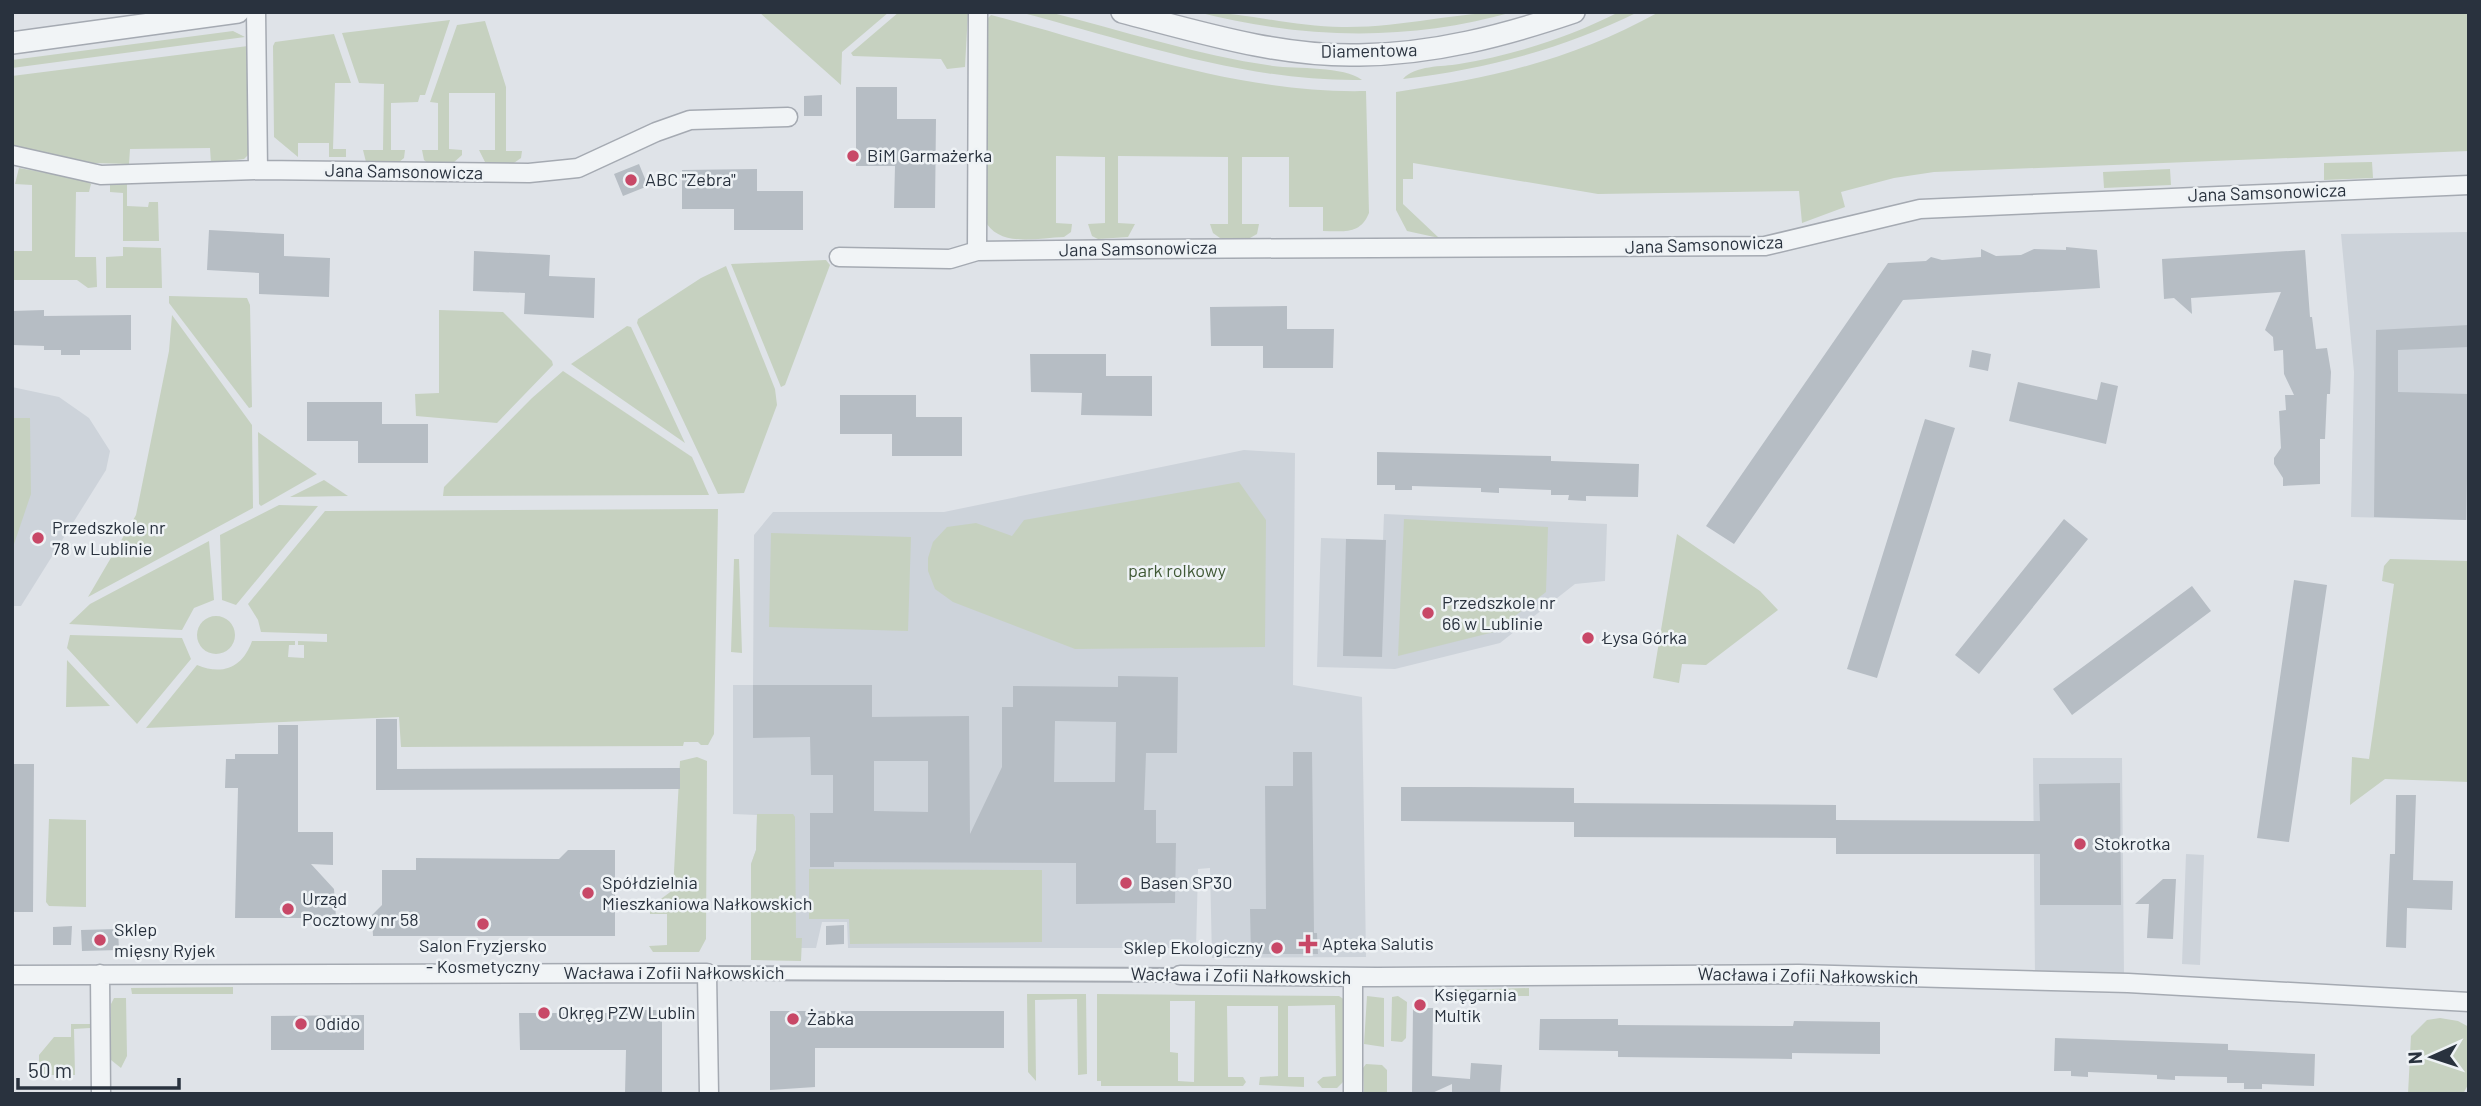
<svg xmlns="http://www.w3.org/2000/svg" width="2481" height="1106" viewBox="0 0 2481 1106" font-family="Barlow,sans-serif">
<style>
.built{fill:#cdd3da}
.green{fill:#c6d1c0;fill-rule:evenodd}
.building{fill:#b6bdc4;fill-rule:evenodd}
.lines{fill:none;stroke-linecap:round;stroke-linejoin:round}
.pedestrian-casing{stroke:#a5aab2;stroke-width:16}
.minor-casing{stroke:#a5aab2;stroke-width:21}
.tertiary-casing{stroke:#a5aab2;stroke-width:24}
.pedestrian{stroke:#f1f4f6;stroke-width:12}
.minor{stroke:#f1f4f6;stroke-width:18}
.tertiary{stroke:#f1f4f6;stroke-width:21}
.poi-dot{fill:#c84867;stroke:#eef2f5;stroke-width:2.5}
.labels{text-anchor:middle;stroke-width:5;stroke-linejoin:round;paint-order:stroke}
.street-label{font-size:18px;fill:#29323e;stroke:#eef2f5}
.poi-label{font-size:18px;fill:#29323e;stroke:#eef2f5;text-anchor:start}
.park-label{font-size:18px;fill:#405936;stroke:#eef2f5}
</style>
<rect width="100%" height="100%" fill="#dfe3e8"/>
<path class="built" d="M 2469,232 L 2469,520 L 2351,517 L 2354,372 L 2341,234 Z
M 12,387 L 59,397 L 89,418 L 110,451 L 106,470 L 21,606 L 12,606 Z
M 1244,450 L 1295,453 L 1293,685 L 1362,697 L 1366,957 L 1212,958 L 1210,868 L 1198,869 L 1196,948 L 848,948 L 847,922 L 822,922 L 816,948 L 751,948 L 751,864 L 756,850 L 757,815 L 733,814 L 733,685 L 753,685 L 754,535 L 773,512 L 944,512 Z
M 1384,514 L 1607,524 L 1605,581 L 1575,584 L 1500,643 L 1395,669 L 1317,667 L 1321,538 L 1383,540 Z
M 2033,758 L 2122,758 L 2124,975 L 2035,975 Z
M 2186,854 L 2204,855 L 2200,965 L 2182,964 Z"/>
<path class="green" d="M 759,12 L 889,12 L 842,52 L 841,85 Z
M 899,12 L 968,12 L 965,67 L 947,69 L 941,59 L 853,56 L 851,53 Z
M 1019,12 L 1049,12 C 1123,31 1197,55 1273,66 C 1297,69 1344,66 1362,80 C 1245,82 1131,41 1019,12 Z
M 1197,12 C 1246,12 1293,27 1342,27 C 1400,28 1456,12 1513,12 C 1407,42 1303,39 1197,12 Z
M 1619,12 L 1638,12 C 1563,49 1486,69 1403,79 C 1415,65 1442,67 1459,64 C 1514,55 1570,37 1619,12 Z
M 1659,12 L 2469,12 L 2469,151 L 1934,172 L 1894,178 L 1841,192 L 1845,207 L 1802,223 L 1799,191 L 1598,194 L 1413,163 L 1413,179 L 1403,179 L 1403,204 L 1439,238 L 1407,231 L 1396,210 L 1396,92 C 1492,78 1572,60 1659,12 Z
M 991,15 C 1112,47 1239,94 1366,91 L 1369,213 C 1360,235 1344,231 1323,231 L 1323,207 L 1289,207 L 1289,157 L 1242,157 L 1242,224 L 1259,224 L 1257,234 L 1250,238 L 1220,238 L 1213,233 L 1210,224 L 1228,224 L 1228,157 L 1118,156 L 1118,223 L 1135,224 L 1128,237 L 1098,239 L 1092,236 L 1088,224 L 1105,223 L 1105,157 L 1056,156 L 1056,223 L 1072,224 L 1071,232 L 1064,237 C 1035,238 998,248 984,219 L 987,19 Z
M 450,20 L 425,95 L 420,95 L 418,102 L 391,103 L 391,150 L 405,150 L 404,158 L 398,163 L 366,162 L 363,150 L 383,150 L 384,84 L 359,83 L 342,33 Z
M 485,21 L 506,87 L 506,151 L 522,151 L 521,158 L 511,165 L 486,164 L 479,150 L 495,150 L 495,93 L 449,93 L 449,149 L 462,150 L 462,155 L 452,164 L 429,164 L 424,160 L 422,150 L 438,150 L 438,103 L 430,102 L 457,25 Z
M 233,31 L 245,37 L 12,68 L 12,60 Z
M 334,34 L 351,83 L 335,83 L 333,149 L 346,149 L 346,157 L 329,157 L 329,143 L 298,143 L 298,157 L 274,137 L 273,46 L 275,42 Z
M 248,46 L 249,154 L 244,159 L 211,163 L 210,148 L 130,149 L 129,164 L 93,163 L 12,145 L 12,76 Z
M 2372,162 L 2373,178 L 2324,180 L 2324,163 Z
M 19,168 L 85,180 L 91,184 L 89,192 L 76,192 L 75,257 L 96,257 L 97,287 L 88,288 L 77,280 L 12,280 L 12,251 L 32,251 L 32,185 L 15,184 Z
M 2170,169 L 2171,185 L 2104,188 L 2103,172 Z
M 110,182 L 127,182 L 127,206 L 148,207 L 149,202 L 158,202 L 159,241 L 123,241 L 123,193 L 110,192 Z
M 123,247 L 161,248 L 162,288 L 106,288 L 106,257 L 123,256 Z
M 826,260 L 830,265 L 785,385 L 781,387 L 731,264 Z
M 726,266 L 775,389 L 777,405 L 744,493 L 718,494 L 637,323 L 638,319 L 701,278 Z
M 169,296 L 247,298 L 250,305 L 252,407 L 249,408 L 169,303 Z
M 439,310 L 503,312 L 552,361 L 553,365 L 497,423 L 416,416 L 415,394 L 439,393 Z
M 172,315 L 252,425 L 253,508 L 88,597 L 136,515 L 169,351 Z
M 627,326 L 631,327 L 685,443 L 571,364 Z
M 563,371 L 692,457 L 709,495 L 443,496 L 444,487 L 532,398 Z
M 12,418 L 30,418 L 31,494 L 12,550 Z
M 258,432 L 317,474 L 261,506 L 259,504 Z
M 324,480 L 348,496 L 290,497 Z
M 1239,482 L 1266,520 L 1265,647 L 1075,649 L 953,602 L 935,589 L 928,571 L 928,558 L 933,542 L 947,527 L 976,523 L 1012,536 L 1024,520 Z
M 279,505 L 318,506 L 236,605 L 222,600 L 220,535 Z
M 718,509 L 714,734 L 708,745 L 701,745 L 698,742 L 684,742 L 683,746 L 401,747 L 399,717 L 146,728 L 197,665 C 223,676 243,667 252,641 L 295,641 L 295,645 L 289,645 L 288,657 L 304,658 L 304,645 L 298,645 L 298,641 L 327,642 L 327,634 L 261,632 L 258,620 L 248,604 L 325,511 Z
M 1404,519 L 1548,527 L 1546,592 L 1494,632 L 1398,656 Z
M 771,533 L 911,537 L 908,631 L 769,627 Z
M 1677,534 L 1760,591 L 1778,610 L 1706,665 L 1682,664 L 1679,683 L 1653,678 Z
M 209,541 L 214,600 L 194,608 L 182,630 L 69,624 L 90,604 Z
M 734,559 L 739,559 L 742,653 L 731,652 Z
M 2390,559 L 2469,561 L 2469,782 L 2385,779 L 2350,805 L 2352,757 L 2369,759 L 2394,584 L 2382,581 L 2384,566 Z
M197 635a19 19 0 1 1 38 0a19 19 0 1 1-38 0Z
M 70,635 L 182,638 L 191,659 L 137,724 L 67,648 Z
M 67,660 L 110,706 L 66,707 Z
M 697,757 L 707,761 L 706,939 L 699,952 L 653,952 L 649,946 L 667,945 L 667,914 L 650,914 L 650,907 L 673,890 L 680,761 Z
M 757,814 L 793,814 L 795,817 L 796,938 L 802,938 L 801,961 L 751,960 L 751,864 L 756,850 Z
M 49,819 L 86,820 L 86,907 L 49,906 L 46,902 Z
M 809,869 L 1042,870 L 1042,942 L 850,944 L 849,919 L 809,919 Z
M 233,987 L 233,994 L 132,994 L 131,988 Z
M 1529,988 L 1529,996 L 1456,996 L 1455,990 Z
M 1027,994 L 1086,994 L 1087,1074 L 1078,1075 L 1077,999 L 1035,1000 L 1036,1081 L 1028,1072 Z
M 1097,994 L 1339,996 L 1345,1000 L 1344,1081 L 1337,1088 L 1322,1088 L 1317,1082 L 1323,1077 L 1336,1076 L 1335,1005 L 1288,1006 L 1288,1077 L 1304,1077 L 1304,1087 L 1259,1085 L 1260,1077 L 1278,1076 L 1278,1006 L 1227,1006 L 1228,1077 L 1243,1077 L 1246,1082 L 1243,1086 L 1101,1086 L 1101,1081 L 1097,1081 ZM 1170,1001 L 1195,1001 L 1194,1082 L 1178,1081 L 1178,1053 L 1170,1052 Z
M 1367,996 L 1384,998 L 1384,1047 L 1364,1044 Z
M 1398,996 L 1407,1002 L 1406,1038 L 1402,1042 L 1391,1041 L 1392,997 Z
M 114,998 L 126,998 L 127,1056 L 121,1068 L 111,1060 L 111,1004 Z
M 2440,1018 L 2458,1021 L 2469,1027 L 2469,1083 L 2463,1094 L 2408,1094 L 2411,1036 L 2427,1020 Z
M 71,1024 L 90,1024 L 90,1028 L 74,1029 L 75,1075 L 39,1075 L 39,1055 L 54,1037 L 71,1037 Z
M 1366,1064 L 1382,1065 L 1387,1070 L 1387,1094 L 1364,1094 L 1363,1068 Z"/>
<path class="building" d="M 856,87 L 897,87 L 897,119 L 936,119 L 935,208 L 894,208 L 895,166 L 856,166 Z
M 822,95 L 822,116 L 804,116 L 804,96 Z
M 639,164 L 648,186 L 623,196 L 614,174 Z
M 757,169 L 757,191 L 803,191 L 803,230 L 734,230 L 734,209 L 682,209 L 682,170 Z
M 209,230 L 284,234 L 284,256 L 330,258 L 329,297 L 259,294 L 259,273 L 207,270 Z
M 2066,247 L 2097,250 L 2100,288 L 1903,300 L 1734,544 L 1706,526 L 1888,263 L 1926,261 L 1931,257 L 1942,260 L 1981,257 L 1981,249 L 1996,256 L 2021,255 L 2034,249 L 2066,250 Z
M 2305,250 L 2310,317 L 2312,317 L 2316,349 L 2327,348 L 2331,372 L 2330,394 L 2327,394 L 2325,439 L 2320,439 L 2320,484 L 2283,486 L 2283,478 L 2274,464 L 2274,458 L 2281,448 L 2279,411 L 2286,410 L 2285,395 L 2294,395 L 2284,374 L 2283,350 L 2274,351 L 2273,337 L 2265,330 L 2281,292 L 2191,298 L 2192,314 L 2174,298 L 2164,299 L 2162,259 Z
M 474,251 L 550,255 L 549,276 L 595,278 L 594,318 L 524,314 L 525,293 L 473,291 Z
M 1287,306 L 1287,329 L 1334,329 L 1333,368 L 1263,368 L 1263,346 L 1211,346 L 1210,307 Z
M 44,310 L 44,316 L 131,315 L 131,350 L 80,350 L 80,355 L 61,355 L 61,350 L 44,350 L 44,346 L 12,345 L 12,311 Z
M 2469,325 L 2469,347 L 2398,350 L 2398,392 L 2469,394 L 2466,520 L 2374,517 L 2376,330 Z
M 1972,350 L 1991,354 L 1988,371 L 1969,367 Z
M 1030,354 L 1106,354 L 1106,376 L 1152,376 L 1152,416 L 1081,415 L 1082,393 L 1031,392 Z
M 2018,382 L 2097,400 L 2101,382 L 2118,386 L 2106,444 L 2009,421 Z
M 840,395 L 916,395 L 916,417 L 962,417 L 962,456 L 892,456 L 892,434 L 840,434 Z
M 307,402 L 382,402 L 382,424 L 428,424 L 428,463 L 358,463 L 358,441 L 307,441 Z
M 1925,419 L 1955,428 L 1877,678 L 1847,669 Z
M 1377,452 L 1551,456 L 1551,461 L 1639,464 L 1638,497 L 1586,496 L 1586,501 L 1568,500 L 1569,495 L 1551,495 L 1551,490 L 1499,488 L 1499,493 L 1481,492 L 1481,488 L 1412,486 L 1412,490 L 1395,490 L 1395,485 L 1377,485 Z
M 2064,519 L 2088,539 L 1979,674 L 1955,655 Z
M 1346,539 L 1386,540 L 1382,657 L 1343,656 Z
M 2294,580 L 2327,585 L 2289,842 L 2257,838 Z
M 2192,586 L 2211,611 L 2072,715 L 2053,689 Z
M 1118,676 L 1178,677 L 1177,753 L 1146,753 L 1144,810 L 1156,810 L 1156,843 L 1176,843 L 1175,903 L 1076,904 L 1076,863 L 834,862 L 834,867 L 810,867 L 810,813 L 833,813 L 833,775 L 811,775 L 810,737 L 753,738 L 753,685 L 872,685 L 872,717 L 969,716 L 970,834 L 1002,767 L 1002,707 L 1013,707 L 1013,686 L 1118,687 ZM 1055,721 L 1116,722 L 1115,782 L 1054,782 ZM 874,761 L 928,761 L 928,812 L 874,811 Z
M 376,719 L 397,719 L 397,769 L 680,768 L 680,789 L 376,790 Z
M 278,725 L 298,725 L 298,832 L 333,832 L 333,865 L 311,864 L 334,889 L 336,918 L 235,918 L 238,788 L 225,788 L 226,759 L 235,759 L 235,754 L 278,754 Z
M 1293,752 L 1312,752 L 1314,933 L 1317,933 L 1318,954 L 1251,954 L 1250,909 L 1266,909 L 1265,786 L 1293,786 Z
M 12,764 L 34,764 L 33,912 L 12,912 Z
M 2120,783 L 2121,905 L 2040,905 L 2040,854 L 1836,854 L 1836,838 L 1574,837 L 1574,822 L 1401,821 L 1401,787 L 1466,787 L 1574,788 L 1574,803 L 1836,805 L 1836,820 L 2040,821 L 2039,784 Z
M 2396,795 L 2416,795 L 2413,880 L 2453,881 L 2452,910 L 2407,908 L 2406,948 L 2386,947 L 2390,854 L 2395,854 Z
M 568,850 L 615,850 L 615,936 L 373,936 L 372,915 L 382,905 L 382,870 L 416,870 L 416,858 L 559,859 Z
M 2163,879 L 2176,879 L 2173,939 L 2147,938 L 2149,904 L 2135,904 Z
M 844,925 L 844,944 L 826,945 L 826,926 Z
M 72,926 L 71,945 L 53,945 L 53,927 Z
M 118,929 L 119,950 L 82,951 L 81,930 Z
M 1413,1008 L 1433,1008 L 1432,1076 L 1470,1079 L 1471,1063 L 1502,1065 L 1500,1094 L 1452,1094 L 1452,1084 L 1430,1094 L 1412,1094 Z
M 643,1010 L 662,1010 L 662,1094 L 625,1094 L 626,1050 L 520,1050 L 519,1013 L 643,1013 Z
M 770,1011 L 1004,1011 L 1004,1048 L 815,1048 L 815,1087 L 770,1090 Z
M 364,1015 L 364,1050 L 271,1050 L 271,1016 Z
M 1540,1019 L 1618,1019 L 1618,1025 L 1793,1026 L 1794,1021 L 1880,1022 L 1880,1054 L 1792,1053 L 1792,1059 L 1618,1057 L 1618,1051 L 1539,1050 Z
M 2055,1038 L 2228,1044 L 2228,1050 L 2315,1054 L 2314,1086 L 2262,1084 L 2262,1089 L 2244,1089 L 2244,1083 L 2227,1083 L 2227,1077 L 2175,1076 L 2175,1080 L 2157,1079 L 2157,1075 L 2088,1072 L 2088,1077 L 2071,1076 L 2071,1071 L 2054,1071 Z"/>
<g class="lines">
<defs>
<path id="pedestrian" d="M 707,973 L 1180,975"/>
<path id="minor" d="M 256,12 L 258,170
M 12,155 L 101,175 L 258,170 L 529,173 L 578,168 L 656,132 L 690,120 L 788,117
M 977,251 L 978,12
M 839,257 L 950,259 L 977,251 L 1141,249 L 1765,246 L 1920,209 L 2469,185
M 100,974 L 101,1094
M 12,975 L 707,973 L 709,1094
M 1180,975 L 1377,977 L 1798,974 L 2128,983 L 2469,1002
M 1353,977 L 1353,1094"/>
<path id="tertiary" d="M 1122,12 C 1199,32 1279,57 1359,55 C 1434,54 1503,36 1574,12
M 12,43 L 238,12"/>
</defs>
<use href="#pedestrian" class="pedestrian-casing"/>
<use href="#minor" class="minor-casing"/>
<use href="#tertiary" class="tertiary-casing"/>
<use href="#pedestrian" class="pedestrian"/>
<use href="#minor" class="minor"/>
<use href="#tertiary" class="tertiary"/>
</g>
<g class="poi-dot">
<circle cx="853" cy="156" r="7"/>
<circle cx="631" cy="180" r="7"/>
<circle cx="38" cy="538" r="7"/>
<circle cx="1428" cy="613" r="7"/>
<circle cx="1588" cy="638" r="7"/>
<circle cx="2080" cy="844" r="7"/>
<circle cx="1126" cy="883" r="7"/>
<circle cx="588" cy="893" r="7"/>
<circle cx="288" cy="909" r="7"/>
<circle cx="483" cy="924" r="7"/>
<circle cx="100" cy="940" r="7"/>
<path d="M1304.5 933.5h7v7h7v7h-7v7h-7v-7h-7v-7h7z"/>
<circle cx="1277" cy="948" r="7"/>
<circle cx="1420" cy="1005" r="7"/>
<circle cx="544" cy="1013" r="7"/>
<circle cx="793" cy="1019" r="7"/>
<circle cx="301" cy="1024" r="7"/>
</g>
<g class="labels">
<g class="street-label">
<text transform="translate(1369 51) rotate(-1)" y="6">Diamentowa</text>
<text transform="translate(404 172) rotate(1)" y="6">Jana Samsonowicza</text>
<text transform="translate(2267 193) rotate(-2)" y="6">Jana Samsonowicza</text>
<text transform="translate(1704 245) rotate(-2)" y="6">Jana Samsonowicza</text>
<text transform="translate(1138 249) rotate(-1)" y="6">Jana Samsonowicza</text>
<text x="674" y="979">Wacława i Zofii Nałkowskich</text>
<text transform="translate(1241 976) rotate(1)" y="6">Wacława i Zofii Nałkowskich</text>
<text transform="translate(1808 976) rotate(1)" y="6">Wacława i Zofii Nałkowskich</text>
</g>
<g class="poi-label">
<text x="867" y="162">BiM Garmażerka</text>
<text x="645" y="186">ABC "Zebra"</text>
<text x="52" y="534">Przedszkole nr<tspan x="52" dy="21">78 w Lublinie</tspan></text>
<text x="1442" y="609">Przedszkole nr<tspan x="1442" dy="21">66 w Lublinie</tspan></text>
<text x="1602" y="644">Łysa Górka</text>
<text x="2094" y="850">Stokrotka</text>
<text x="602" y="889">Spółdzielnia<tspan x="602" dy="21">Mieszkaniowa Nałkowskich</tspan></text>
<text x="1140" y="889">Basen SP30</text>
<text x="302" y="905">Urząd<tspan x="302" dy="21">Pocztowy nr 58</tspan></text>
<text x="114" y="936">Sklep<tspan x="114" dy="21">mięsny Ryjek</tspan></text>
<text x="1322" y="950">Apteka Salutis</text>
<text x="483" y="952" text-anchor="middle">Salon Fryzjersko<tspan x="483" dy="21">- Kosmetyczny</tspan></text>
<text x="1263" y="954" text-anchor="end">Sklep Ekologiczny</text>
<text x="1434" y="1001">Księgarnia<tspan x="1434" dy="21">Multik</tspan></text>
<text x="558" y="1019">Okręg PZW Lublin</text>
<text x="807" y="1025">Żabka</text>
<text x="315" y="1030">Odido</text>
</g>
<g class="park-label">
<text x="1177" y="577">park rolkowy</text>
</g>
</g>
<rect width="2481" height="1106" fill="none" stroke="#29323e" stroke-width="28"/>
<g transform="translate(2432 1057) rotate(267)" stroke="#eef2f5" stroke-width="5" paint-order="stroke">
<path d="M0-5L12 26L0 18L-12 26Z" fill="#29323e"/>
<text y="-10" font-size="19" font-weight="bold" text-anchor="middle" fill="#29323e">N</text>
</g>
<path d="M18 1078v10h161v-10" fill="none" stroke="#29323e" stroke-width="3.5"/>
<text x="28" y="1078" font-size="21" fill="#29323e" stroke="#eef2f5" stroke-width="5" paint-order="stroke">50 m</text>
</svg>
